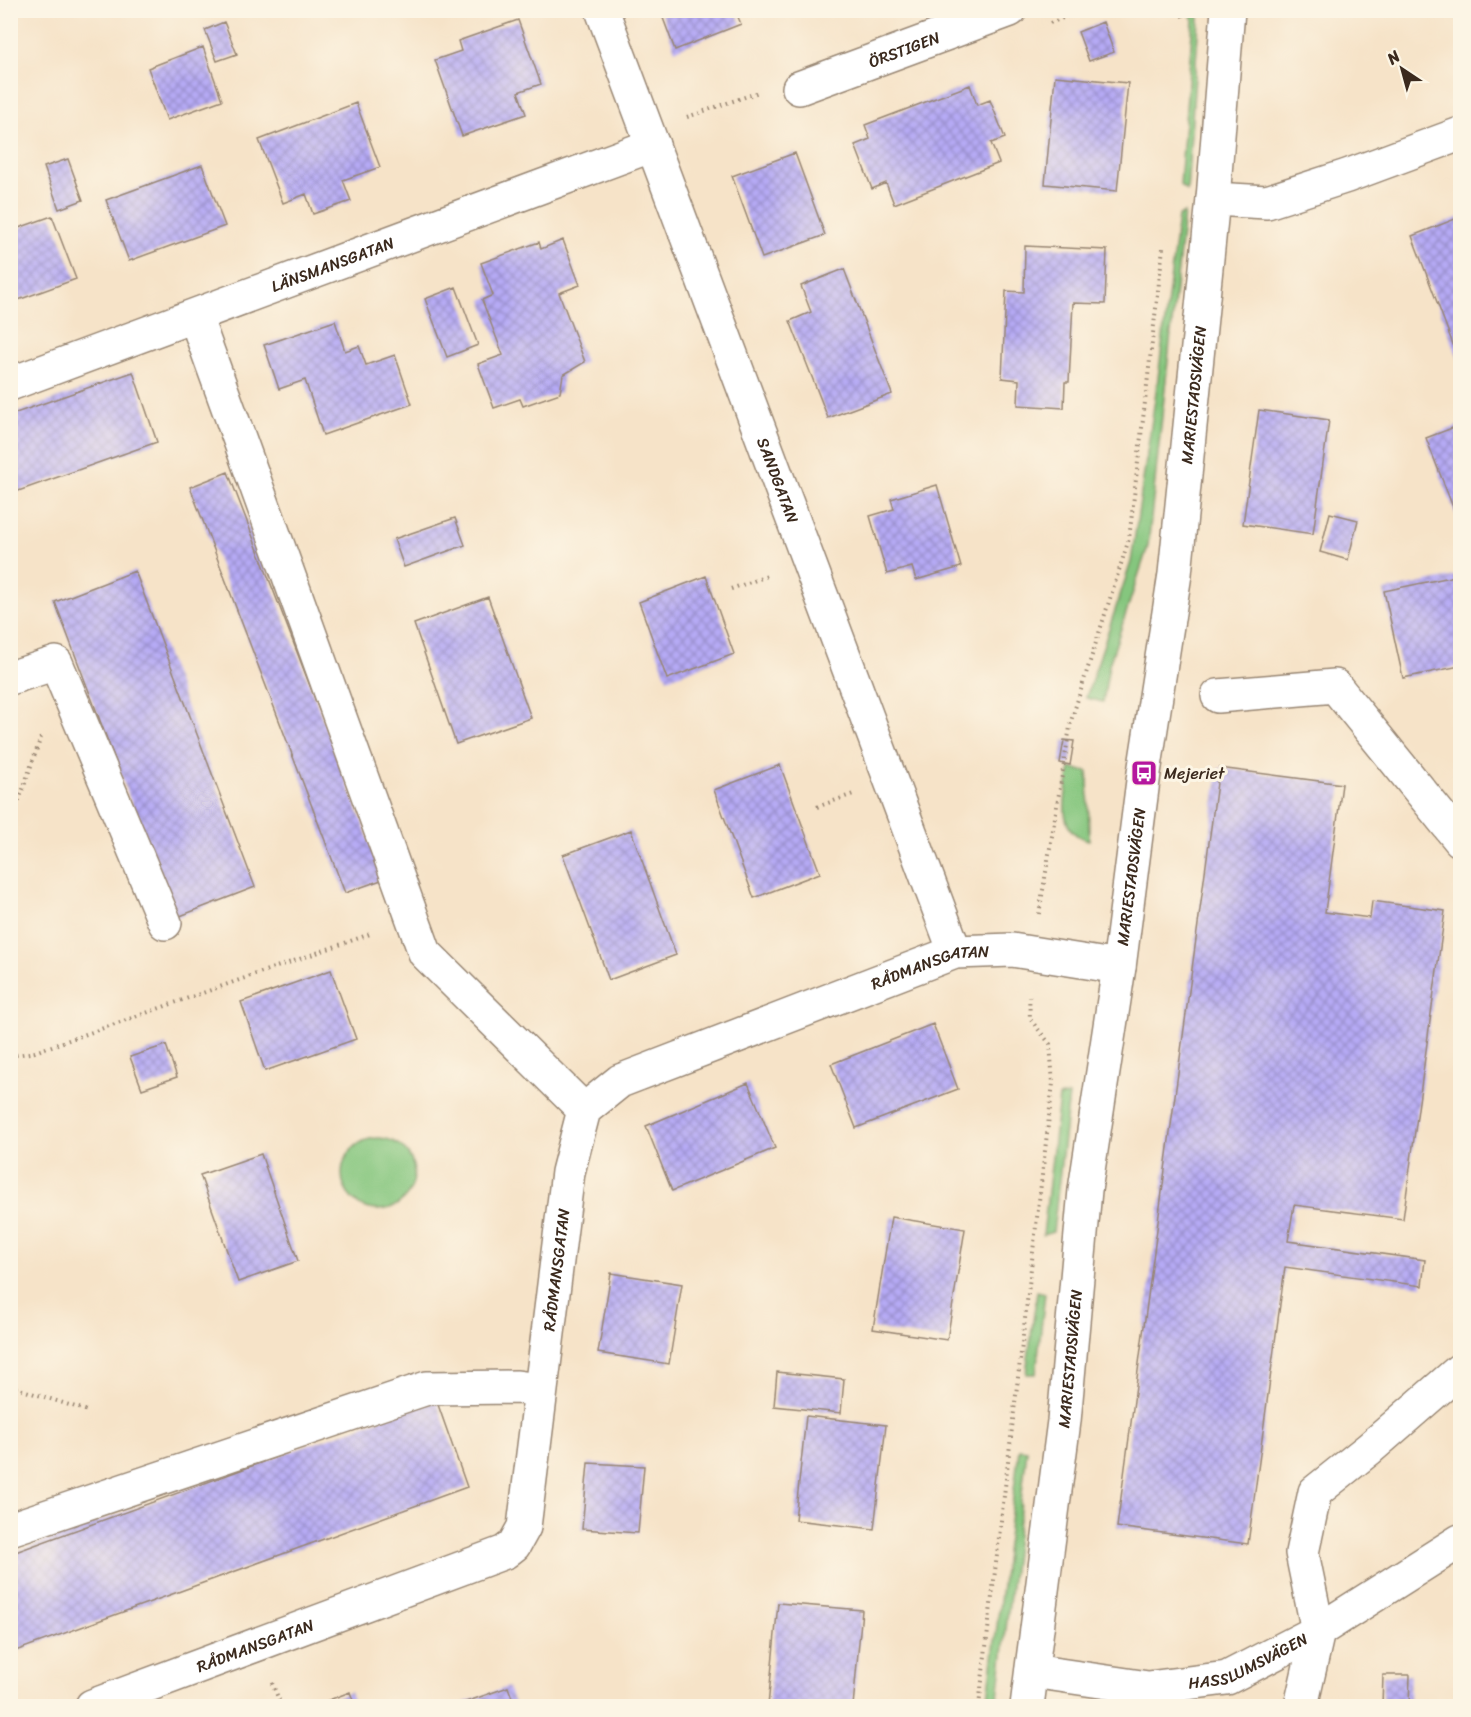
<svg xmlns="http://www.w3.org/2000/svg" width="1471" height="1717" viewBox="0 0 1471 1717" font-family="Sriracha,sans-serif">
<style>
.green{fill:#85c67e;stroke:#60784e;stroke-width:1.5}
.building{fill:url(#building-cross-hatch)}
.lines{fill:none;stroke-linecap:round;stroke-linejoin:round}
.minor-casing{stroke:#988673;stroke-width:36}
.path{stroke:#988673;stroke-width:4;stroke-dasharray:1.5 4.5;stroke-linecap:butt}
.minor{stroke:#fff;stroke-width:33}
.labels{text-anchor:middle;stroke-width:6;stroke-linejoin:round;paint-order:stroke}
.street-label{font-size:16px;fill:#3b2a1e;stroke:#fcf5e5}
.poi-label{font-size:16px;fill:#3b2a1e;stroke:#fcf5e5;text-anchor:start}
</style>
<defs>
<pattern id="building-cross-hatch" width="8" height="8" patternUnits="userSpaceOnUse" patternTransform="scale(1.5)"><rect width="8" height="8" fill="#b6aaf5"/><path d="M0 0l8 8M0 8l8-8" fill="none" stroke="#958bc6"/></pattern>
</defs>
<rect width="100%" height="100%" fill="#fcf5e5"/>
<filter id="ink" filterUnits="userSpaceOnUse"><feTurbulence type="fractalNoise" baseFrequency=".0167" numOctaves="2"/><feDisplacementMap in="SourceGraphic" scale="12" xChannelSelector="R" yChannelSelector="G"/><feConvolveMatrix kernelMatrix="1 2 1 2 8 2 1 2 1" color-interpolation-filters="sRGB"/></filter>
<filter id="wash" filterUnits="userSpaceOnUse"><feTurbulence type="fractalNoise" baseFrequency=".008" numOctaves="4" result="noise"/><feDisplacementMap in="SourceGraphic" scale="24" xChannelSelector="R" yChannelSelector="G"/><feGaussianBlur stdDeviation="1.35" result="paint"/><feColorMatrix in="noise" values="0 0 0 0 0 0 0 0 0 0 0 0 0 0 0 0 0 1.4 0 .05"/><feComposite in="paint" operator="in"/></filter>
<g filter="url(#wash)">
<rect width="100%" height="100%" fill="#f6e3c8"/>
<path class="green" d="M 1189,11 L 1197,11 L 1199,19 L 1187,191 L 1180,185 L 1193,20 Z
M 1184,213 L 1148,546 L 1109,665 L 1103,702 L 1086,698 L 1131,562 L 1158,378 L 1178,217 Z
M 1070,768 L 1088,772 L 1089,840 C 1054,833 1066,793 1070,768 Z
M 1069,1095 L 1053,1232 L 1043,1235 L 1059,1097 Z
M342 1174a36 36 0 1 1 72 0a36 36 0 1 1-72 0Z
M 1037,1291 L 1045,1293 L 1036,1374 L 1026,1374 Z
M 1019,1449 L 1027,1450 L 997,1706 L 987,1706 Z"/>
<g id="blocks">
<path class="building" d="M 660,10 L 735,10 L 741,24 L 675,50 Z
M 518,20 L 541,84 L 518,92 L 526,114 L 462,136 L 435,60 L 461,51 L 458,41 Z
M 224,22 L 237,54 L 217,61 L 205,30 Z
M 1103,22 L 1114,52 L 1089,61 L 1078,32 Z
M 203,47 L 222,100 L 167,120 L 148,68 Z
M 1055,76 L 1128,83 L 1117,191 L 1045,184 Z
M 970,85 L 977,105 L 990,100 L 1005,138 L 991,143 L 999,163 L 894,204 L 886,183 L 872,189 L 855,145 L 870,139 L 865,125 Z
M 356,103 L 380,167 L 343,180 L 351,201 L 313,214 L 306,194 L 283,203 L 259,140 Z
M 795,153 L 825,235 L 762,258 L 732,176 Z
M 68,159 L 83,200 L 59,209 L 44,167 Z
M 202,165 L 225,226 L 129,261 L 106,200 Z
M 52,216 L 76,279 L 10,303 L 10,231 Z
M 1460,217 L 1460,363 L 1412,236 Z
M 563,240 L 580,285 L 559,293 L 585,362 L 563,375 L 560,393 L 523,406 L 520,399 L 494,408 L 478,364 L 503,355 L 482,300 L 493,295 L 481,263 L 539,242 L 541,249 Z
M 1025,246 L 1107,250 L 1105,304 L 1073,303 L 1069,382 L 1065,382 L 1064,408 L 1018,405 L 1019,380 L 1002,378 L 1006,291 L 1024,292 Z
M 844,269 L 892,394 L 828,418 L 790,321 L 811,312 L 801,286 Z
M 456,287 L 478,345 L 447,357 L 425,299 Z
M 335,321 L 345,351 L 359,346 L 366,365 L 395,355 L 412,404 L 323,435 L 305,380 L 279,389 L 264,345 Z
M 133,372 L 157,442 L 10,494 L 10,415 Z
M 1259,410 L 1329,420 L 1313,534 L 1243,524 Z
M 1460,425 L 1460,518 L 1458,520 L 1426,438 Z
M 228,472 L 384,879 L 345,893 L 190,487 Z
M 937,485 L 961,567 L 916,580 L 912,567 L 887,574 L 870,516 L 894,509 L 891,499 Z
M 1330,513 L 1358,520 L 1348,560 L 1320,552 Z
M 455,518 L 465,545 L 404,567 L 394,539 Z
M 135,571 L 255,887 L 175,918 L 55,602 Z
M 1460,575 L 1460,666 L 1403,678 L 1384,591 Z
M 706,576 L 734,654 L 667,679 L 639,602 Z
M 488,597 L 531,718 L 456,744 L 414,624 Z
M 1064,740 L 1074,741 L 1070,765 L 1060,763 Z
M 780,765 L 820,873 L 754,898 L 714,790 Z
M 1219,768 L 1342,784 L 1325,912 L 1370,918 L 1372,901 L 1445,911 L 1403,1219 L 1294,1205 L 1288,1241 L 1425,1260 L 1422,1286 L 1285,1267 L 1248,1544 L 1117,1527 Z
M 631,830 L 676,955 L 609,980 L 563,855 Z
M 331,970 L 356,1039 L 265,1071 L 241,1002 Z
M 933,1024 L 958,1089 L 856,1128 L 831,1064 Z
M 166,1045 L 177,1077 L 142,1089 L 130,1057 Z
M 748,1083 L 775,1148 L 672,1191 L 646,1126 Z
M 261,1154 L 298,1261 L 238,1282 L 200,1175 Z
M 891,1217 L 965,1229 L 947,1340 L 873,1329 Z
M 611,1273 L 682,1284 L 669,1364 L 598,1353 Z
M 777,1372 L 844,1379 L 841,1413 L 774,1406 Z
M 436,1399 L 467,1487 L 10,1653 L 10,1554 Z
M 806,1416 L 886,1425 L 874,1529 L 795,1520 Z
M 588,1463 L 644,1466 L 638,1533 L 582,1529 Z
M 778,1603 L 862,1610 L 853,1706 L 768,1706 Z
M 1383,1675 L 1410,1675 L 1409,1706 L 1382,1706 Z
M 508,1687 L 515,1706 L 464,1706 L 463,1703 Z
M 350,1692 L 355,1706 L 313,1706 Z"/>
</g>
</g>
<g filter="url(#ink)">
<use href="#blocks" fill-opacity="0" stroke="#988673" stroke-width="1.5"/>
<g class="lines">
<defs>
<g id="minor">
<path id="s1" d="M 602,10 L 955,952"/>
<path id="s2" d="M 799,88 L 1010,10"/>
<path d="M 1213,199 L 1267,202 L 1347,176 L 1460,134"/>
<path d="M 195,316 L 425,953 L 584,1110"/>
<path id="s3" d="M 10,384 L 653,145"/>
<path d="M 10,678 L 56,663 L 165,923"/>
<path d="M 1218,696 L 1335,686 L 1460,840"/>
<path d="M 10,1529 L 427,1388 L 517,1387 L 540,1390"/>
<path id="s4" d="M 1032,1671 L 1148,1688 L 1227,1678 L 1318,1631 L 1460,1541"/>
<path id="s5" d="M 92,1706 L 505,1552 L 514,1545 L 524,1527 L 568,1172 L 584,1110 L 620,1081 L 955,952 L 1012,950 L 1119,967"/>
<path id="s6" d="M 1027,1706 L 1064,1421 L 1085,1190 L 1119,967 L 1144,773 L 1175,574 L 1213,199 L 1228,10"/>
<path d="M 1301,1706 L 1318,1631 L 1302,1553 L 1315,1492 L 1369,1449 L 1460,1370"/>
</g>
</defs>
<use href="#minor" class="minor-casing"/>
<path class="path" d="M 1181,10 L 1184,20
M 1050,23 L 1083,10
M 687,117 L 759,92
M 731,589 L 770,575
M 817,807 L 853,794
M 10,842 L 14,815 L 41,737
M 1039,914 L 1071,721 L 1129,539 L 1163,248
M 10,1056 L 35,1052 L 373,933
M 10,1386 L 88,1411
M 272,1683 L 279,1700 L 288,1706
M 979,1706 L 1053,1083 L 1050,1044 L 1030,1019 L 1029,993"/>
<use href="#minor" class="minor"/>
</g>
</g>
<defs>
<symbol id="bus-square" viewBox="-11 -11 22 22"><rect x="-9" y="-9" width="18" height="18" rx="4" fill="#b5179e" stroke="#fcf5e5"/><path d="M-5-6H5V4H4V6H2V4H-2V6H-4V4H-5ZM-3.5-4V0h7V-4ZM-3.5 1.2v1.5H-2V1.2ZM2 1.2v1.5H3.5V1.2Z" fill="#fff"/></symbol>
</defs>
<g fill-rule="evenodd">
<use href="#bus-square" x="1129" y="758" width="30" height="30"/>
</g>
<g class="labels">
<g class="street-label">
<text dy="6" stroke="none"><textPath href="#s2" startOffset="112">ÖRSTIGEN</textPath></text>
<text dy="6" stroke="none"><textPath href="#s3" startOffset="344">LÄNSMANSGATAN</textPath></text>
<text dy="6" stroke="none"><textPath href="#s6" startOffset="1322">MARIESTADSVÄGEN</textPath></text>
<text dy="6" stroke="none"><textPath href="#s1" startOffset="502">SANDGATAN</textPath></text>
<text dy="6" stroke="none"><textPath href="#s6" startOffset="836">MARIESTADSVÄGEN</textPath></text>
<text dy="6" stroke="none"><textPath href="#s5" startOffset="1272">RÅDMANSGATAN</textPath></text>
<text dy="6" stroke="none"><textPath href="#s5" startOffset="732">RÅDMANSGATAN</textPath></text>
<text dy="6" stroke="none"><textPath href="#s6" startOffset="350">MARIESTADSVÄGEN</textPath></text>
<text dy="6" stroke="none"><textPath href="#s5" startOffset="174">RÅDMANSGATAN</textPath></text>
<text dy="6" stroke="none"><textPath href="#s4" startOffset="222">HASSLUMSVÄGEN</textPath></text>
</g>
<g class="poi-label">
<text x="1164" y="779">Mejeriet</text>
</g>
</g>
<rect width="1471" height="1717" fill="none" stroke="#fcf5e5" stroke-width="36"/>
<g transform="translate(1402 69) rotate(324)" stroke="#fcf5e5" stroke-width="4.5" paint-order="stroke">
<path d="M0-4.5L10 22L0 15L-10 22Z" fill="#3b2a1e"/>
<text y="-9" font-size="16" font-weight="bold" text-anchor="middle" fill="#3b2a1e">N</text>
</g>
</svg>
